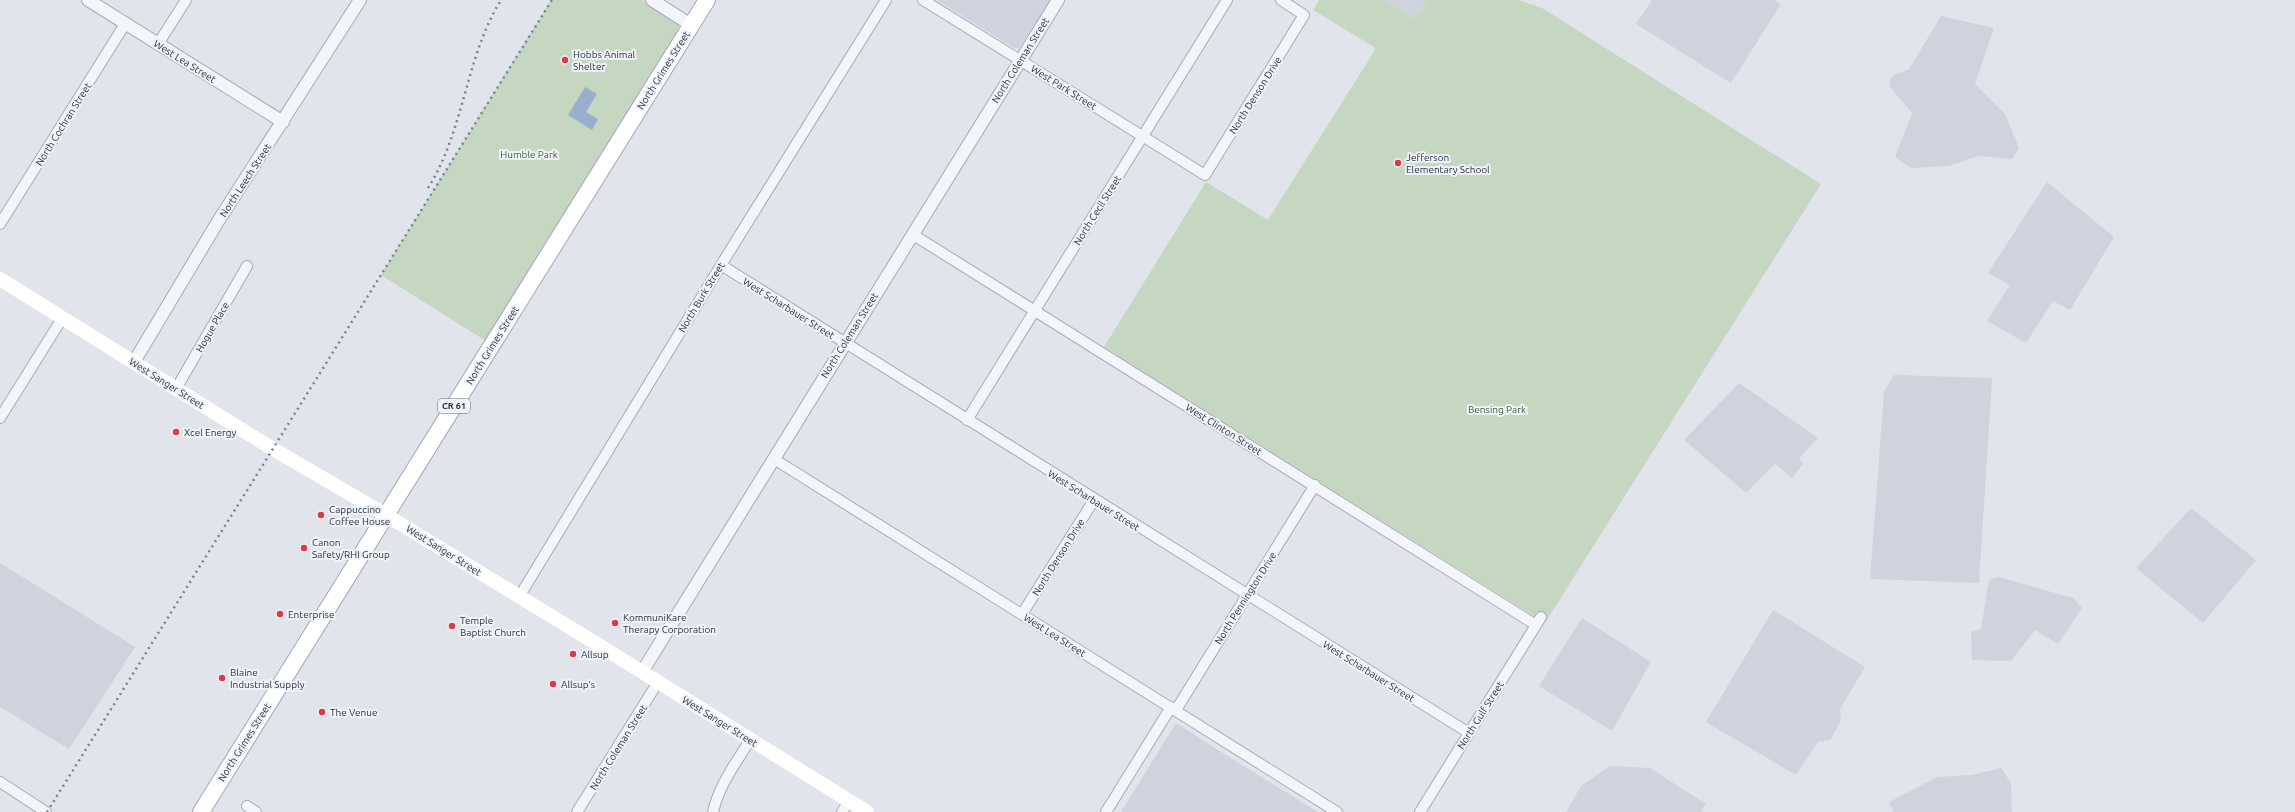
<svg xmlns="http://www.w3.org/2000/svg" width="2295" height="812" viewBox="0 0 2295 812" font-family="Ubuntu,sans-serif">
<style>
.built{fill:#ced3dd}
.green{fill:#c5d6c1}
.water{fill:#98afce}
.lines{fill:none;stroke-linecap:round;stroke-linejoin:round}
.minor-casing{stroke:#a5aab6;stroke-width:12}
.tertiary-casing{stroke:#a5aab6;stroke-width:14}
.primary-casing{stroke:#9fa7b8;stroke-width:18}
.minor{stroke:#f4f5f9;stroke-width:10}
.tertiary{stroke:#f4f5f9;stroke-width:12}
.secondary{stroke:#fff;stroke-width:14}
.primary{stroke:#fff;stroke-width:16}
.rail{stroke:#788296;stroke-width:2.5;stroke-dasharray:2 4;stroke-linecap:butt}
.poi-dot{fill:#dc3a48;stroke:#f0f3f8;stroke-width:1.5}
.labels{text-anchor:middle;stroke-width:4;stroke-linejoin:round;paint-order:stroke}
.shield{fill:#f0f3f8;stroke:#636a7a;stroke-width:1}
.shield-label{font-size:9px;font-weight:bold;fill:#273044}
.poi-label{font-size:10px;fill:#273044;stroke:#f0f3f8;text-anchor:start}
.street-label{font-size:10px;fill:#273044;stroke:#f0f3f8}
.park-label{font-size:10px;fill:#396133;stroke:#f0f3f8}
</style>
<rect width="100%" height="100%" fill="#e1e4eb"/>
<path class="built" d="M 937,0 L 1051,0 L 1019,48 L 1014,48 Z
M 1384,0 L 1427,0 L 1415,19 Z
M 1652,0 L 1774,0 L 1781,4 L 1731,83 L 1636,24 Z
M 1941,16 L 1994,28 L 1975,84 L 2005,114 L 2019,148 L 2012,159 L 1978,156 L 1949,166 L 1911,168 L 1895,157 L 1912,113 L 1889,86 L 1892,76 L 1909,69 Z
M 2047,182 L 2114,237 L 2070,310 L 2053,301 L 2026,343 L 1987,321 L 2010,285 L 1988,273 Z
M 1894,375 L 1992,378 L 1979,583 L 1870,579 L 1884,392 Z
M 1739,383 L 1818,438 L 1799,458 L 1803,464 L 1792,478 L 1775,464 L 1746,493 L 1684,440 Z
M 2191,508 L 2256,560 L 2203,623 L 2136,568 Z
M 0,563 L 135,647 L 69,749 L 0,707 Z
M 1998,577 L 2073,598 L 2082,608 L 2058,644 L 2035,630 L 2011,661 L 1972,660 L 1971,632 L 1981,629 L 1989,580 Z
M 1773,610 L 1865,667 L 1840,709 L 1841,720 L 1830,740 L 1818,742 L 1796,775 L 1706,722 Z
M 1582,618 L 1651,662 L 1612,731 L 1539,686 Z
M 1176,723 L 1229,757 L 1318,812 L 1121,812 Z
M 1610,766 L 1650,768 L 1706,804 L 1701,812 L 1566,812 L 1581,786 Z
M 2001,768 L 2011,783 L 2012,812 L 1894,812 L 1889,802 L 1937,777 L 1972,775 Z"/>
<path class="green" d="M 551,0 L 643,0 L 679,24 L 677,33 L 486,341 L 381,275 Z
M 1319,0 L 1384,0 L 1415,19 L 1427,0 L 1519,0 L 1542,8 L 1821,184 L 1545,623 L 1104,347 L 1206,182 L 1268,220 L 1375,50 L 1374,47 L 1313,10 Z"/>
<path class="water" d="M 585,87 L 597,94 L 586,112 L 598,119 L 592,130 L 568,115 Z"/>
<g class="lines">
<defs>
<path id="minor" d="M 923,0 L 1205,175 L 1304,15 L 1281,0
M 158,44 L 186,0
M 0,224 L 125,24
M 912,234 L 1536,625
M 721,265 L 1469,733
M 176,389 L 247,266
M 0,418 L 63,317
M 967,420 L 1227,0
M 774,459 L 1337,812
M 519,597 L 721,265 L 886,0
M 1022,614 L 1094,500
M 1176,710 L 1315,485
M 0,782 L 46,812
M 247,806 L 256,812
M 577,812 L 658,682
M 713,812 C 719,785 736,763 750,740
M 842,812 L 849,801
M 1106,812 L 1171,707
M 1420,812 L 1541,617"/>
<path id="tertiary" d="M 88,0 L 283,122
M 652,0 L 691,25
M 134,362 L 217,223 L 360,0
M 642,672 L 1058,0"/>
<path id="primary" d="M 201,812 L 707,0"/>
</defs>
<use href="#minor" class="minor-casing"/>
<use href="#tertiary" class="tertiary-casing"/>
<use href="#primary" class="primary-casing"/>
<use href="#minor" class="minor"/>
<use href="#tertiary" class="tertiary"/>
<path class="secondary" d="M 0,279 L 273,449 L 386,515 L 610,652 L 867,812"/>
<use href="#primary" class="primary"/>
<path class="rail" d="M 428,188 C 465,129 465,58 501,0
M 47,812 L 552,0"/>
</g>
<g class="poi-dot">
<circle cx="565" cy="60" r="4"/>
<circle cx="1398" cy="163" r="4"/>
<circle cx="176" cy="432" r="4"/>
<circle cx="321" cy="515" r="4"/>
<circle cx="304" cy="548" r="4"/>
<circle cx="280" cy="614" r="4"/>
<circle cx="615" cy="623" r="4"/>
<circle cx="452" cy="626" r="4"/>
<circle cx="573" cy="654" r="4"/>
<circle cx="222" cy="678" r="4"/>
<circle cx="553" cy="684" r="4"/>
<circle cx="322" cy="712" r="4"/>
</g>
<g class="labels">
<rect class="shield" x="438" y="399" width="32" height="14" rx="3"/>
<g class="shield-label">
<text x="454" y="409">CR 61</text>
</g>
<g class="poi-label">
<text x="573" y="58">Hobbs Animal<tspan x="573" dy="12">Shelter</tspan></text>
<text x="1406" y="161">Jefferson<tspan x="1406" dy="12">Elementary School</tspan></text>
<text x="184" y="436">Xcel Energy</text>
<text x="329" y="513">Cappuccino<tspan x="329" dy="12">Coffee House</tspan></text>
<text x="312" y="546">Canon<tspan x="312" dy="12">Safety/RHI Group</tspan></text>
<text x="288" y="618">Enterprise</text>
<text x="623" y="621">KommuniKare<tspan x="623" dy="12">Therapy Corporation</tspan></text>
<text x="460" y="624">Temple<tspan x="460" dy="12">Baptist Church</tspan></text>
<text x="581" y="658">Allsup</text>
<text x="230" y="676">Blaine<tspan x="230" dy="12">Industrial Supply</tspan></text>
<text x="561" y="688">Allsup's</text>
<text x="330" y="716">The Venue</text>
</g>
<g class="street-label">
<text transform="translate(1020 60) rotate(-58)" y="4">North Coleman Street</text>
<text transform="translate(185 61) rotate(32)" y="4">West Lea Street</text>
<text transform="translate(663 70) rotate(-58)" y="4">North Grimes Street</text>
<text transform="translate(1064 87) rotate(32)" y="4">West Park Street</text>
<text transform="translate(1255 95) rotate(-58)" y="4">North Denson Drive</text>
<text transform="translate(63 124) rotate(-58)" y="4">North Cochran Street</text>
<text transform="translate(245 180) rotate(-57)" y="4">North Leech Street</text>
<text transform="translate(1097 210) rotate(-58)" y="4">North Cecil Street</text>
<text transform="translate(701 297) rotate(-59)" y="4">North Burk Street</text>
<text transform="translate(789 308) rotate(32)" y="4">West Scharbauer Street</text>
<text transform="translate(212 327) rotate(-60)" y="4">Hogue Place</text>
<text transform="translate(849 335) rotate(-58)" y="4">North Coleman Street</text>
<text transform="translate(492 345) rotate(-58)" y="4">North Grimes Street</text>
<text transform="translate(167 383) rotate(32)" y="4">West Sanger Street</text>
<text transform="translate(1224 429) rotate(32)" y="4">West Clinton Street</text>
<text transform="translate(1094 500) rotate(32)" y="4">West Scharbauer Street</text>
<text transform="translate(444 550) rotate(32)" y="4">West Sanger Street</text>
<text transform="translate(1058 557) rotate(-58)" y="4">North Denson Drive</text>
<text transform="translate(1245 598) rotate(-58)" y="4">North Pennington Drive</text>
<text transform="translate(1055 635) rotate(32)" y="4">West Lea Street</text>
<text transform="translate(1369 671) rotate(32)" y="4">West Scharbauer Street</text>
<text transform="translate(1480 715) rotate(-58)" y="4">North Gulf Street</text>
<text transform="translate(720 721) rotate(32)" y="4">West Sanger Street</text>
<text transform="translate(244 742) rotate(-58)" y="4">North Grimes Street</text>
<text transform="translate(618 747) rotate(-58)" y="4">North Coleman Street</text>
</g>
<g class="park-label">
<text x="529" y="158">Humble Park</text>
<text x="1497" y="413">Bensing Park</text>
</g>
</g>
</svg>
